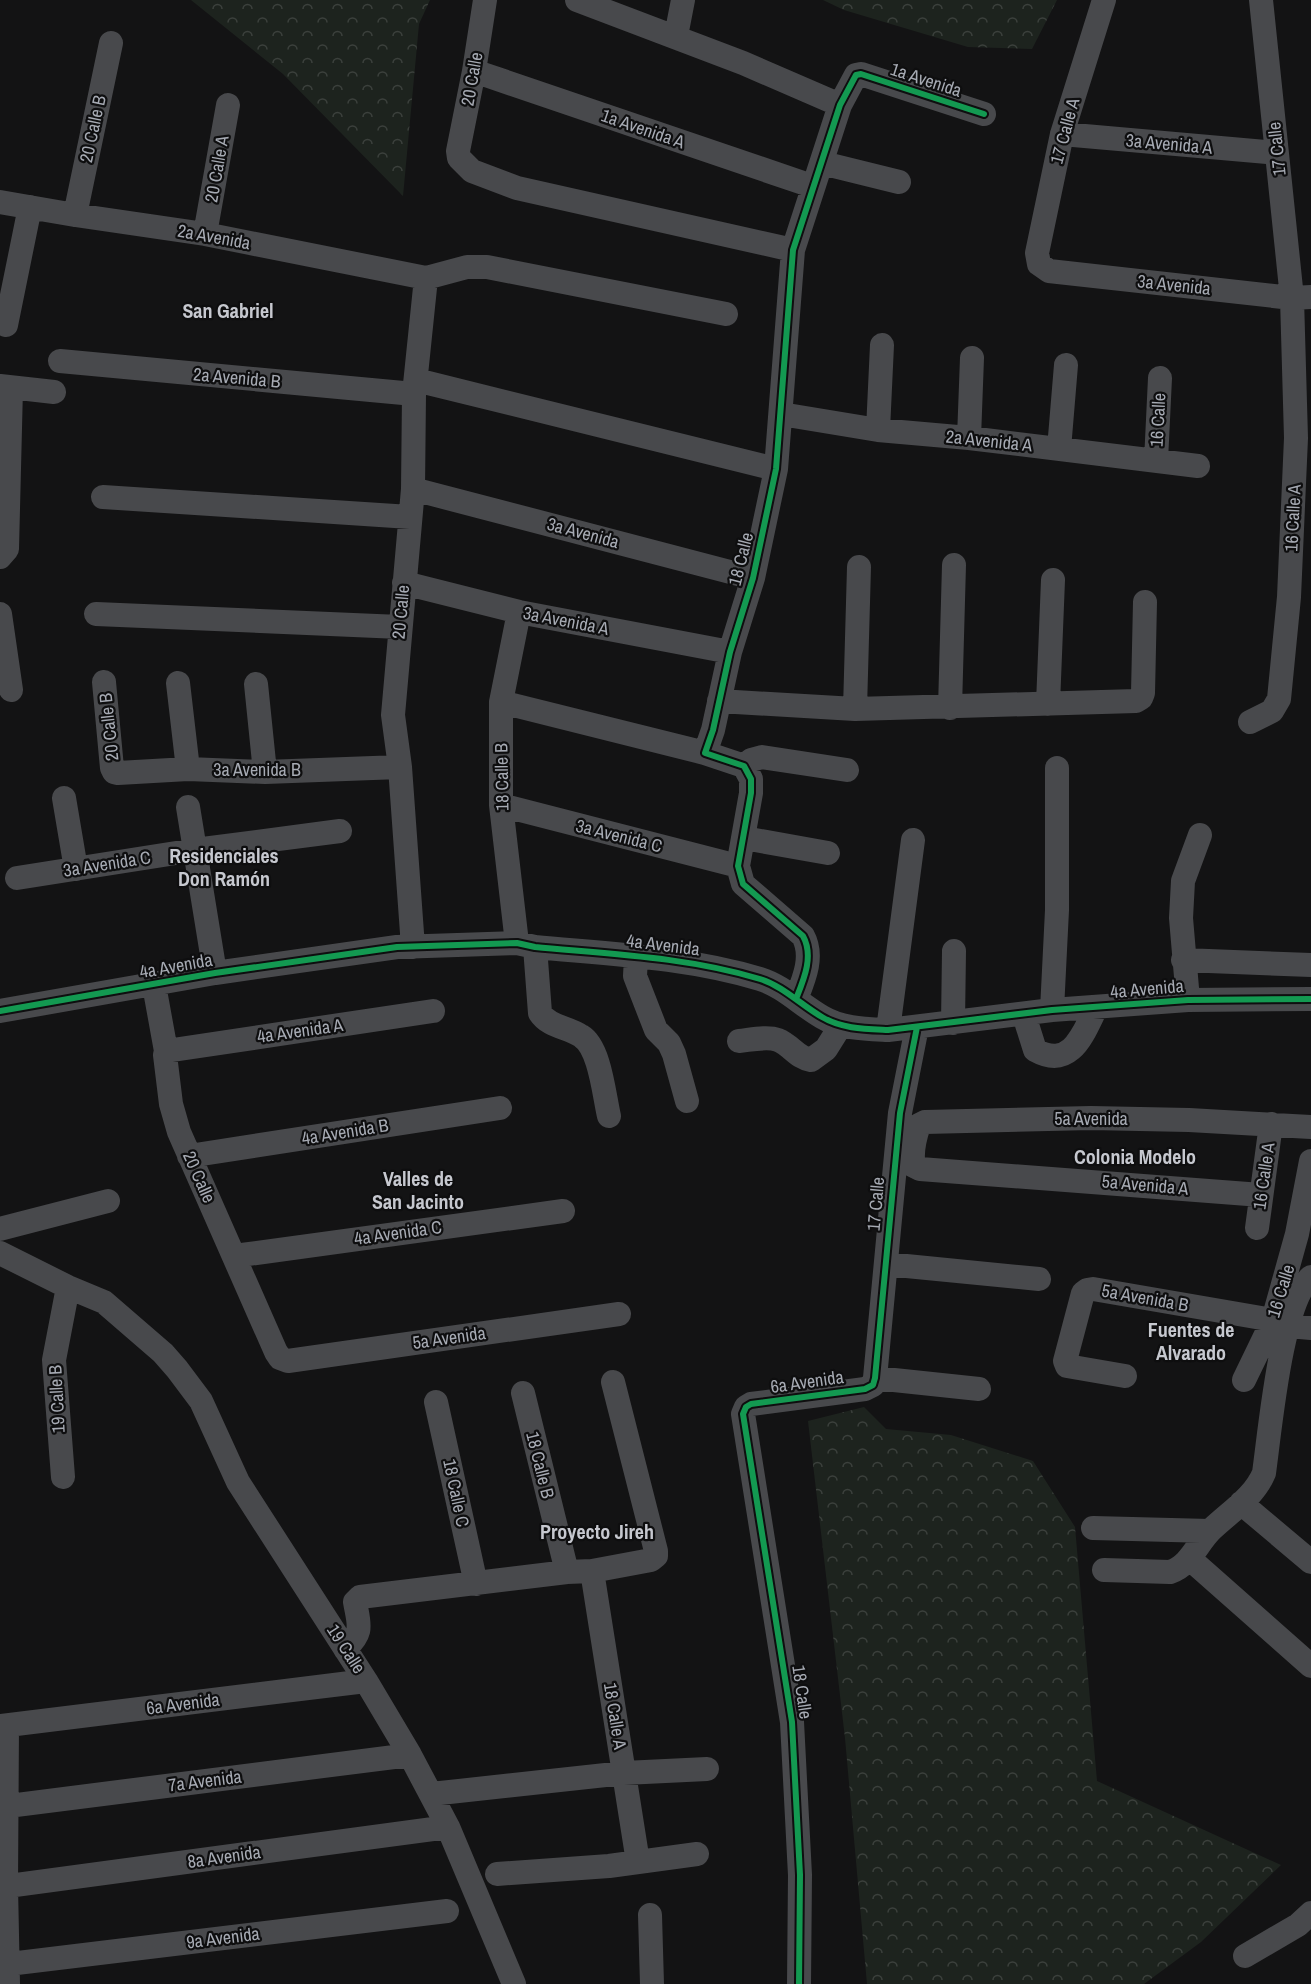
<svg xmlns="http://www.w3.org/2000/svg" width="1311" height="1984" viewBox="0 0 1311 1984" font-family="'Archivo Narrow',sans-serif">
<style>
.forest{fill:url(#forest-crowns)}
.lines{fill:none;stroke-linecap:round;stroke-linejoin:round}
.minor{stroke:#48494c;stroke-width:24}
.cycleway-casing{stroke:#0e0e0f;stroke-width:10}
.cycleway{stroke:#139951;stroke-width:6}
.labels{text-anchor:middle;stroke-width:4.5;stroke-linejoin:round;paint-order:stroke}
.street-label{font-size:18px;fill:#a6aab3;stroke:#0e0e0f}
.neighbourhood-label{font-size:20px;font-weight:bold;fill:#c6c8cf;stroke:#0e0e0f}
</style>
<defs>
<pattern id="forest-crowns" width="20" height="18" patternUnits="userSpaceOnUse" patternTransform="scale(1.5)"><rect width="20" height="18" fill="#1d231e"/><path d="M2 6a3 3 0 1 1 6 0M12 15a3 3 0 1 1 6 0" fill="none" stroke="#3b403c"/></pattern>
</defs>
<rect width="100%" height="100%" fill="#131314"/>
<path class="forest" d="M 191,0 L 430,0 L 419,24 L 403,196 L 283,74 Z
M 823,0 L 1057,0 L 1032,49 L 968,47 L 844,10 Z
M 864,1407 L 886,1429 L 951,1435 L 1033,1461 L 1075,1527 L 1097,1781 L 1281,1865 L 1201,1942 L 1144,1984 L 867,1984 L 845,1738 L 808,1421 Z"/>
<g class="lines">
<path class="minor" d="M 485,0 L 474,71 L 458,151 L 459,158 L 472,171 L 517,188 L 793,250
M 577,0 L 743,63 L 840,105
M 1104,0 L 1062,134 L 1037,253 L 1039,264 L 1049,271 L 1292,298 L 1311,297
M 676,36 L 683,0
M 474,71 L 812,186
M 1062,134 L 1277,153
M 822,163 L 899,182
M 0,202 L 75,215 L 205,234 L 426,278
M 75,215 L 111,43
M 205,234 L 228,105
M 426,278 L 467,267 L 487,267 L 726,314
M 6,325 L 30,207
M 60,361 L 414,394
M 416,380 L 776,469
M 0,386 L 54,392
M 781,414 L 878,430 L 969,438 L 1198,466
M 878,430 L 882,345
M 969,438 L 972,358
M 1059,449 L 1066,365
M 1156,461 L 1160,378
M 413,489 L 753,578
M 103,497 L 410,517
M 0,557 L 7,549 L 11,388
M 404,583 L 519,612 L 730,652
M 0,614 L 11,690
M 96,614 L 400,627
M 104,682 L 112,768 L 114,772 L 118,773 L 188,769 L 265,772 L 400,767
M 178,683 L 188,769
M 256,684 L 265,772
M 719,701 L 855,709 L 1136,701 L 1141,698 L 1143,693 L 1145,602
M 501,702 L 705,753
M 1048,704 L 1053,580
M 950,708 L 954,565
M 855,709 L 859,567
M 1250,722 L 1272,711 L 1279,699 L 1289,597 L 1296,438 L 1292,298 L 1261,0
M 744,766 L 751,760 L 762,757 L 847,770
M 64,798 L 76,869
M 501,805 L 738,866
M 188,807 L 215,973
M 744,838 L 828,853
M 17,878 L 195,850 L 340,831
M 517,943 L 501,805 L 501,702 L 519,612
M 413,947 L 400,767 L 393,715 L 413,489 L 414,394 L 426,278
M 535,947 L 540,1013 C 549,1027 568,1027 581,1036 C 600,1047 604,1095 609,1116
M 636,957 L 635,976 L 656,1030 L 669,1043 L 674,1054 L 687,1101
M 1183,960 L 1311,965
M 154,985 L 166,1051 L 165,1055 L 171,1104 L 179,1132 L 276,1352 L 280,1358 L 288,1361 L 619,1314
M 796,999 C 804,979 814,956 803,936 L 743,884 L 738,866 L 751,793 L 751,779 L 744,766 L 705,753 L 713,730 L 730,652 L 753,578 L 776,469 L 793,250 L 840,105 L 856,75 L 861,74 L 984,114
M 1188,1000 L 1181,918 L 1183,881 L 1200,835
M 1052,1010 L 1057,910 L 1057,768
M 0,1011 L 215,973 L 397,947 L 517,943 L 535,947 C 610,954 687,957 760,979 C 783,986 801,1005 822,1017 C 842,1029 866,1029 888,1030 L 1052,1010 L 1188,1000 L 1311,999
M 1024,1015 L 1035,1050 C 1071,1070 1083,1034 1096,1008
M 953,1023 L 954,951
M 888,1030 L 913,840
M 739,1041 C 750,1040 767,1036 778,1040 C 791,1045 797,1058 811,1060 L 826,1049 L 841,1025
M 166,1051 L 433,1011
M 189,1156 L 500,1108
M 1261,1195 L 920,1169 L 914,1166 C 911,1154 915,1137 919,1125 L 925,1122 L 1091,1118 L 1189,1120 L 1311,1127
M 1257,1228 L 1271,1124
M 0,1229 L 108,1201
M 0,1253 L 68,1287 L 104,1302 L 163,1353 L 177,1369 L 201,1401 L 238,1482 L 366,1681 L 410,1755 L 448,1827 L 514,1984
M 234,1256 L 563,1211
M 886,1264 L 1039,1279
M 1289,1326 L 1311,1328
M 1125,1376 L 1067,1366 L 1065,1361 L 1083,1293 L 1087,1290 L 1093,1289 L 1273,1320
M 875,1378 L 979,1389
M 1244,1380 L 1273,1320 L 1297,1234 L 1311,1161
M 523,1393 L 567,1572
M 436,1402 L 476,1584
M 63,1477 L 54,1360 L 68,1287
M 1241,1503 L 1311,1562
M 1093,1528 L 1210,1531
M 1190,1559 L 1311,1666
M 1104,1570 L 1170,1572 C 1191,1565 1197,1543 1212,1529 C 1231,1511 1254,1497 1264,1473 C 1270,1431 1281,1302 1311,1277
M 592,1571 L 638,1862
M 345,1649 C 364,1632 359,1625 355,1602 L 360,1597 L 567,1572 L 592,1571 L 651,1560 L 656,1556 L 656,1551 L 613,1382
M 0,1726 L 366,1681
M 7,1726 L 6,1886 L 8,1984
M 431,1794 L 624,1773 L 707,1769
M 0,1807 L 410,1755
M 497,1874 L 609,1866 L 697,1854
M 0,1887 L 448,1827
M 650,1915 L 652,1984
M 1245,1956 L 1298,1925 L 1311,1913
M 0,1965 L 447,1911
M 799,1984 L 800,1875 L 792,1722 L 743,1414 L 746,1407 L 751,1404 L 865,1389 L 873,1385 L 875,1378 L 900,1113 L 917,1027"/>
<defs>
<path id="cycleway" d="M 796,999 C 804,979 814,956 803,936 L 743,884 L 738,866 L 751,793 L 751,779 L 744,766 L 705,753 L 713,730 L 730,652 L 753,578 L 776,469 L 793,250 L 840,105 L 856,75 L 861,74 L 984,114
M 0,1011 L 215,973 L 397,947 L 517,943 L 535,947 C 610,954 687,957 760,979 C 783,986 801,1005 822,1017 C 842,1029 866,1029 888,1030 L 1052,1010 L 1188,1000 L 1311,999
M 799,1984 L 800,1875 L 792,1722 L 743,1414 L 746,1407 L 751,1404 L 865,1389 L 873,1385 L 875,1378 L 900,1113 L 917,1027"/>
</defs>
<use href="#cycleway" class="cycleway-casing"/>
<use href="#cycleway" class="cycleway"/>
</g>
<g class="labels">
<g class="street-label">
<text transform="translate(472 79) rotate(-80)" y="6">20 Calle</text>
<text transform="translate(926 80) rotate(18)" y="6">1a Avenida</text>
<text transform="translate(93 129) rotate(-78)" y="6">20 Calle B</text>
<text transform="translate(643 129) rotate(19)" y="6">1a Avenida A</text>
<text transform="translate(1065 131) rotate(-75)" y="6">17 Calle A</text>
<text transform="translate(1169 144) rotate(5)" y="6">3a Avenida A</text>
<text transform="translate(1277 149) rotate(-96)" y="6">17 Calle</text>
<text transform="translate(217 169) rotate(-80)" y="6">20 Calle A</text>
<text transform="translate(214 237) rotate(10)" y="6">2a Avenida</text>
<text transform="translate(1174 285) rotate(6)" y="6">3a Avenida</text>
<text transform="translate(237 378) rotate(5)" y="6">2a Avenida B</text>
<text transform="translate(1158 420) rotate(-87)" y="6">16 Calle</text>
<text transform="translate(989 441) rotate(6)" y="6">2a Avenida A</text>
<text transform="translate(1293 518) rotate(-87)" y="6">16 Calle A</text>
<text transform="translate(583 533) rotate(15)" y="6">3a Avenida</text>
<text transform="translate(741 559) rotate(-76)" y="6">18 Calle</text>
<text transform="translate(401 612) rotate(-85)" y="6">20 Calle</text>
<text transform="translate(566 621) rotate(11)" y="6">3a Avenida A</text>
<text transform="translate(109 727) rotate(-96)" y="6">20 Calle B</text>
<text x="257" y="776">3a Avenida B</text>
<text transform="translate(502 777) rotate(-91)" y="6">18 Calle B</text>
<text transform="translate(619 836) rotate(14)" y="6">3a Avenida C</text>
<text transform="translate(107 864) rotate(-9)" y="6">3a Avenida C</text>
<text transform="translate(663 945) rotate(7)" y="6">4a Avenida</text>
<text transform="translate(176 966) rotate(-10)" y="6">4a Avenida</text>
<text transform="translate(1147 989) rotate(-5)" y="6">4a Avenida</text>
<text transform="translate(300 1031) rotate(-8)" y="6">4a Avenida A</text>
<text x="1091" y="1125">5a Avenida</text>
<text transform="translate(345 1132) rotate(-9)" y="6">4a Avenida B</text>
<text transform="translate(1264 1176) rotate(-82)" y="6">16 Calle A</text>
<text transform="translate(199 1177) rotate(66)" y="6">20 Calle</text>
<text transform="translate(1145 1185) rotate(5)" y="6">5a Avenida A</text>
<text transform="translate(876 1204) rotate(-85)" y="6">17 Calle</text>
<text transform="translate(398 1233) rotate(-8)" y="6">4a Avenida C</text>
<text transform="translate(1281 1291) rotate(-73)" y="6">16 Calle</text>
<text transform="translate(1145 1298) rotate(10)" y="6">5a Avenida B</text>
<text transform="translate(449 1338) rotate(-8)" y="6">5a Avenida</text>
<text transform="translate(807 1382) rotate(-8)" y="6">6a Avenida</text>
<text transform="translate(57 1399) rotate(-93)" y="6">19 Calle B</text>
<text transform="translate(540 1465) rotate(76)" y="6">18 Calle B</text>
<text transform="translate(456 1493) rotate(78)" y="6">18 Calle C</text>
<text transform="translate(346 1649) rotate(57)" y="6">19 Calle</text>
<text transform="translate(802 1692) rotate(82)" y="6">18 Calle</text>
<text transform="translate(183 1704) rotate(-7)" y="6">6a Avenida</text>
<text transform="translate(615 1716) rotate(81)" y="6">18 Calle A</text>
<text transform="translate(205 1781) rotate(-7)" y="6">7a Avenida</text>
<text transform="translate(224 1857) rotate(-8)" y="6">8a Avenida</text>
<text transform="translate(223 1938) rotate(-7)" y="6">9a Avenida</text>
</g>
<g class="neighbourhood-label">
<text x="228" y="318">San Gabriel</text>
<text x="224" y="863">Residenciales<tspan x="224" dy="23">Don Ramón</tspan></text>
<text x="1135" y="1164">Colonia Modelo</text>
<text x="418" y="1186">Valles de<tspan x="418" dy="23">San Jacinto</tspan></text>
<text x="1191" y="1337">Fuentes de<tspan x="1191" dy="23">Alvarado</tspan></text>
<text x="597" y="1539">Proyecto Jireh</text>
</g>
</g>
</svg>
